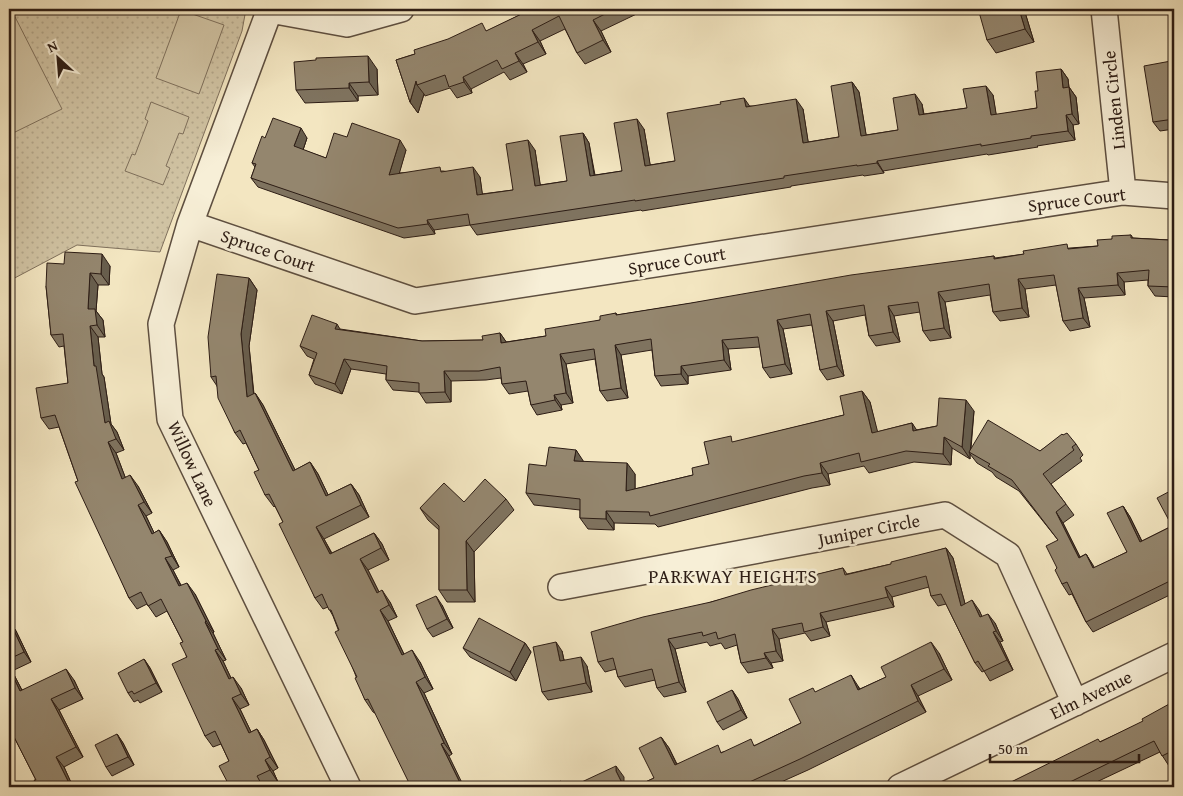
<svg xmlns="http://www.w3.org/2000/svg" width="1183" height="796" viewBox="0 0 1183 796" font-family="'Gentium Book Plus',serif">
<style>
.park{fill:url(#park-dots);stroke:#7f705c}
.garden{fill:#d1c4a4;stroke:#7f705c}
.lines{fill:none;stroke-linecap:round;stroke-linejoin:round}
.minor-casing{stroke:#5e4f40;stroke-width:28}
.minor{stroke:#f7efd7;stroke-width:25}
.wall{fill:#7f735f;stroke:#2d1d15}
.shaded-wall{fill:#685e4d;stroke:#2d1d15}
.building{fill:#94866e;stroke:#2d1d15}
.labels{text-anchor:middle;stroke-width:5;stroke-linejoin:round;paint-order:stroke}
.street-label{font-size:18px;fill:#2d1d15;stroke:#f7efd7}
.neighbourhood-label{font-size:19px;letter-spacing:1px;fill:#2d1d15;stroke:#f7efd7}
</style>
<defs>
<pattern id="park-dots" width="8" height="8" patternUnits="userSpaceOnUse" patternTransform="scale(1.25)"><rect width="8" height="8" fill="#d1c4a4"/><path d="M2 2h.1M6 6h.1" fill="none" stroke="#b4a88c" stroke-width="1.8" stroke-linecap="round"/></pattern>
</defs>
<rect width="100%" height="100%" fill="#f3e6c1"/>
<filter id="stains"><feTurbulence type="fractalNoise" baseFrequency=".004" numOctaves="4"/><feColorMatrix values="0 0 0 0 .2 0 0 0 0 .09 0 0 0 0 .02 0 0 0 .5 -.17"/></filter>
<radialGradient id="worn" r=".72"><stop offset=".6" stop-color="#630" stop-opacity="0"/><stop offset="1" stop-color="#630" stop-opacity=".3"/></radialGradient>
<path class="park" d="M 9,9 L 246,9 L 242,31 L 160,252 L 77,245 L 9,281 Z"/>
<path class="garden" d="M 9,9 L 11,9 L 62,109 L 9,135 Z
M 181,10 L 224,25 L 199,94 L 156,78 Z
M 151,102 L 189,117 L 183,134 L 179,133 L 166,166 L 170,168 L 163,185 L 125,171 L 132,154 L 135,155 L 148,121 L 145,119 Z"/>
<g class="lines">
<defs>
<path id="minor" d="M 270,9 L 190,224 L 161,324 L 170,419 L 348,787
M 1104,9 L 1123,192
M 270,10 L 347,24 L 401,9
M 190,224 L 415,301 L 1123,192 L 1174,196
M 561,587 L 945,515 L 1008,555 L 1075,703
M 900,787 L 1174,655"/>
</defs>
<use href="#minor" class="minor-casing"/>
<use href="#minor" class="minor"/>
</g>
<path class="wall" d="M 532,9 L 647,9 L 601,31 L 611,52 L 585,64 L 577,53 L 565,29 L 540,41 L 546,54 L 523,64 L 527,72 L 510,80 L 504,72 L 471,89 L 472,93 L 457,98 L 450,88 L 425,96 L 424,94 L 418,113 L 410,102 L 396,60 L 487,31 Z
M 655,9 L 662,9 L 657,11 Z
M 1024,9 L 1034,42 L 996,53 L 987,40 L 984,10 Z
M 1174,67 L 1174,129 L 1160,131 L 1153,122 Z
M 377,69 L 378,95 L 358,96 L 358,101 L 305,103 L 296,90 Z
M 1061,69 L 1068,79 L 1069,87 L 1076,97 L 1079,124 L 1073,125 L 1075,140 L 1037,146 L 1038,147 L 988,155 L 987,154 L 883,171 L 884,173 L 864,176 L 863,175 L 791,186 L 791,187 L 642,211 L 641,210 L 477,235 L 470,225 L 434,230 L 435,234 L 404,238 L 258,187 L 251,178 L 255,167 L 252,163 L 265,138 L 307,138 L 303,150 L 326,158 L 347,137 L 406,150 L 399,173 L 443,171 L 480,177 L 482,194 L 513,190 L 535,150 L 540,185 L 567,181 L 583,133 L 589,143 L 595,175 L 622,171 L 644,129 L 650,165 L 675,161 L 750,106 L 803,109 L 808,142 L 839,137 L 852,82 L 859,92 L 866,135 L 898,130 L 922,104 L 924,114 L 967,108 L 993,95 L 996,115 L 1037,108 L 1038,91 Z
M 1131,235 L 1133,238 L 1169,240 L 1174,237 L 1174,297 L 1155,296 L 1148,286 L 1148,280 L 1124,282 L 1125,295 L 1084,298 L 1090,327 L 1070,331 L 1063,321 L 1056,285 L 1025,289 L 1029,317 L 1000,321 L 993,312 L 990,295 L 945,302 L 951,338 L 930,341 L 923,331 L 920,312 L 894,316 L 900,342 L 876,346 L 869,336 L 865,315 L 833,321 L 844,376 L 827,380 L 820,370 L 812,325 L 783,329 L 792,374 L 770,378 L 763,368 L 760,347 L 728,349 L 731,370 L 688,376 L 688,384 L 661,386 L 655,376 L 652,350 L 621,355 L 628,398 L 607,401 L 600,391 L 595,359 L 566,364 L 573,403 L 561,405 L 562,410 L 537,415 L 531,405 L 528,391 L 509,394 L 502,384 L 501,378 L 486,380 L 451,381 L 451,402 L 426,403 L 419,392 L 393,390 L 386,380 L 386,374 L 351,369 L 342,394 L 315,384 L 309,375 L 314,359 L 307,356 L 300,346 L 340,329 L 422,341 L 483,340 L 500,333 L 506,342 L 546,336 L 600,320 L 616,313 L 617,315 L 994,256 L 995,258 L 1070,248 L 1098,246 L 1112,239 Z
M 110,266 L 109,285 L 98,285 L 96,311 L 103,320 L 105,337 L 98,337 L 102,374 L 104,377 L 111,424 L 117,432 L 124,450 L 116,453 L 125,477 L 138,486 L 152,513 L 146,516 L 154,533 L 159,530 L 167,542 L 179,567 L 173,570 L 181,585 L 195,594 L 214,632 L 213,633 L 226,660 L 223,661 L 231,678 L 241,688 L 249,705 L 240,709 L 251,732 L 257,729 L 264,740 L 278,768 L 273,771 L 278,782 L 266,787 L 230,787 L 229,761 L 221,744 L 213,747 L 205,736 L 183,642 L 167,611 L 156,617 L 147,604 L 137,609 L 129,598 L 78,481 L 59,427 L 49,429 L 41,418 L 68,383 L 64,346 L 59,347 L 51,335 L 46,286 Z
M 249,278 L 257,290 L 249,346 L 254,394 L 255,393 L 263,405 L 295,470 L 310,462 L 318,474 L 328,495 L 351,484 L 359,495 L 369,517 L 324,539 L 332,553 L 374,533 L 382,544 L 389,560 L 368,570 L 379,592 L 390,602 L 397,617 L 388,621 L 404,654 L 420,662 L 433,689 L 424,693 L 452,754 L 449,756 L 373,712 L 365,700 L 333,616 L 328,607 L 323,609 L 315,598 L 283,522 L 275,506 L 274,507 L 265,495 L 259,470 L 246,443 L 243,444 L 235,433 L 217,386 L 211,377 Z
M 862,391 L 870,402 L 877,432 L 912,423 L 916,430 L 937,426 L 974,411 L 971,449 L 1040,451 L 1063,435 L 1076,444 L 1083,455 L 1080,458 L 1082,461 L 1051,484 L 1074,515 L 1063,523 L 1080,557 L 1086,554 L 1094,568 L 1127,552 L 1123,506 L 1130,517 L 1142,541 L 1172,526 L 1174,489 L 1174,593 L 1093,632 L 1086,622 L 1072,594 L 1069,595 L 1062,584 L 1057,568 L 1058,540 L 1019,491 L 996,477 L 992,472 L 977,463 L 970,454 L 970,459 L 952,448 L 951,465 L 914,462 L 869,473 L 864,466 L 828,474 L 830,485 L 812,488 L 658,527 L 655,524 L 614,523 L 614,530 L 588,529 L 580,518 L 580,510 L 534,505 L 526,493 L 546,466 L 576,450 L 583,462 L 635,474 L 635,489 L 693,475 L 709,464 L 735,442 L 844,415 Z
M 506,499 L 514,510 L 474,552 L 475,602 L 447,602 L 439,590 L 439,530 L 428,520 L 420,508 L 464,502 Z
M 946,548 L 953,558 L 965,604 L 979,610 L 982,617 L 995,623 L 1003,641 L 1000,642 L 1013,670 L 990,681 L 984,671 L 982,672 L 975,663 L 946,604 L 938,606 L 931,596 L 929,587 L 892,597 L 894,607 L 826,622 L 830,636 L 811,641 L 805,633 L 779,639 L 783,661 L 771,663 L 773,668 L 748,673 L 741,663 L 737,645 L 725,649 L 721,643 L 710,646 L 707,642 L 675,649 L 686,692 L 664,697 L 657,688 L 655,680 L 625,687 L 618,677 L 616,669 L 605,672 L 598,662 L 711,602 L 843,568 L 847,574 L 891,564 Z
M 442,605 L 453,628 L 433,637 L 427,629 Z
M 9,620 L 16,631 L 31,662 L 12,671 L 22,690 L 74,680 L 83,699 L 59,710 L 83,757 L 64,767 L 73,787 L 38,787 L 36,780 L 9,727 Z
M 525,643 L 531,652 L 516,681 L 470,657 L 463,648 Z
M 562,651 L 564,660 L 587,666 L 592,692 L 548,700 L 542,692 Z
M 939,653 L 952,680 L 918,696 L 926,712 L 808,770 L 770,787 L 635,787 L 654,778 L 661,737 L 669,748 L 677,764 L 723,752 L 756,745 L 801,723 L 816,692 L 858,686 L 860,689 Z
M 144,659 L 150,668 L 162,692 L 140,703 L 138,700 L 134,702 L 128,693 Z
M 732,690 L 738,699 L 747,718 L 723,730 L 717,722 Z
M 1174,708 L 1174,764 L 1169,766 L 1160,752 L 1086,787 L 1001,787 Z
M 117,734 L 123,743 L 134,765 L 112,776 L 106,767 Z"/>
<path class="shaded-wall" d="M 1019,9 L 1024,9 L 1034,42 L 1025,29 Z
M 593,20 L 601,31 L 611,52 L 603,40 Z
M 532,30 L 540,41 L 546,54 L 538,42 Z
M 515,53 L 523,64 L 527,72 L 519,61 Z
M 368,56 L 377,69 L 378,95 L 369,82 Z
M 1171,61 L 1174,67 L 1174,84 Z
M 1061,69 L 1068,79 L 1070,98 L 1063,88 Z
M 463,77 L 471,89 L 472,93 L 464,82 Z
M 416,81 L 417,85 L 424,94 L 418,113 L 410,102 Z
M 852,82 L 859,92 L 868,146 L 861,136 Z
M 349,83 L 358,96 L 358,101 L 349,88 Z
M 986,86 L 993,95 L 998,125 L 991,115 Z
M 1069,87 L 1076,97 L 1079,124 L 1072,114 Z
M 915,94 L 922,104 L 925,125 L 919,115 Z
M 744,98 L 751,108 L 746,107 Z
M 796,99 L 803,109 L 810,153 L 803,143 Z
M 1066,115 L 1073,125 L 1075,140 L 1068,131 Z
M 637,119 L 644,129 L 652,175 L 645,166 Z
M 301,128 L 307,138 L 301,156 L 294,146 Z
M 583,133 L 589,143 L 596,186 L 590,176 Z
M 400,140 L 406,150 L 396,185 L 389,175 Z
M 528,140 L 535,150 L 542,196 L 535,186 Z
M 877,161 L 883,171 L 884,173 L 877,163 Z
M 473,167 L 480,177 L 484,205 L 477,195 Z
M 427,220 L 434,230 L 435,234 L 428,224 Z
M 102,254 L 110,266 L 109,285 L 101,274 Z
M 90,273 L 98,285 L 96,311 L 103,320 L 105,337 L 97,325 L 88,309 Z
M 1117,273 L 1124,282 L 1125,295 L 1118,285 Z
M 249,278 L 257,290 L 249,346 L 255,409 L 247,397 L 241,334 Z
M 1018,279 L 1025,289 L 1029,317 L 1022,308 Z
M 1078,288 L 1084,298 L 1090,327 L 1083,318 Z
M 938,292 L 945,302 L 951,338 L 944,328 Z
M 888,306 L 894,316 L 900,342 L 893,332 Z
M 826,311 L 833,321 L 844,376 L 837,366 Z
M 777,320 L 783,329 L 792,374 L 785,364 Z
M 337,324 L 343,334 L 335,329 Z
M 90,326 L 98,337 L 102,374 L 104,377 L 111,424 L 117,432 L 124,450 L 105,423 L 94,366 Z
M 500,333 L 507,343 L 501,343 Z
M 722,340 L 728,349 L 731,370 L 724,360 Z
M 615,345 L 621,355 L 628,398 L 621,388 Z
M 560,354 L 566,364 L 573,403 L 566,393 Z
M 344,359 L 351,369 L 342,394 L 335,384 Z
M 681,366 L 688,376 L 688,384 L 681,374 Z
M 444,371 L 451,381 L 451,402 L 445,392 Z
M 862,391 L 870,402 L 881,445 L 872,433 Z
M 255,393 L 263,405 L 301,482 L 293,471 Z
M 554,395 L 561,405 L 562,410 L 555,400 Z
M 966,400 L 974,411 L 970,453 L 969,452 L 970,454 L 970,459 L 962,447 Z
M 912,423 L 920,435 L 913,431 Z
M 944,437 L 952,448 L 951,465 L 943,454 Z
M 108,442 L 116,453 L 130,490 L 122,479 Z
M 576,450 L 584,462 L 574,461 Z
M 310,462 L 318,474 L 334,507 L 326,496 Z
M 627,463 L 635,474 L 635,503 L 626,491 Z
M 820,463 L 828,474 L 830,485 L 822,473 Z
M 130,475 L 138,486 L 152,513 L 144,502 Z
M 351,484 L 359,495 L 369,517 L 361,505 Z
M 138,505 L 146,516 L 160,545 L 152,534 Z
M 1123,506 L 1130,517 L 1147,552 L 1140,542 Z
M 606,511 L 614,523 L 614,530 L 606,519 Z
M 1056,512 L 1063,523 L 1086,569 L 1079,558 Z
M 316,527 L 324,539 L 338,566 L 330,554 Z
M 159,530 L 167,542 L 179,567 L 172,556 Z
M 374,533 L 382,544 L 389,560 L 381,548 Z
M 466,541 L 474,552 L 475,602 L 467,590 Z
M 946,548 L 953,558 L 968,615 L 961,606 Z
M 1086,554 L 1093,565 L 1100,579 L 1093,568 Z
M 165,558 L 173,570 L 187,598 L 179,586 Z
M 360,559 L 368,570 L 385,604 L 377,593 Z
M 187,583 L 195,594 L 214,632 L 206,621 Z
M 885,587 L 892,597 L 894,607 L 888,597 Z
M 382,590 L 390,602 L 397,617 L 389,605 Z
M 436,596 L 442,605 L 453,628 L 447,619 Z
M 972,600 L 979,610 L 987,627 L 980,617 Z
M 380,610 L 388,621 L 410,667 L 402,655 Z
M 820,613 L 826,622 L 830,636 L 823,627 Z
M 988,614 L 995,623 L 1003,641 L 996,631 Z
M 9,620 L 16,631 L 31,662 L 24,652 Z
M 205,622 L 213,633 L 226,660 L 218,649 Z
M 772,629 L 779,639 L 783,661 L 776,651 Z
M 993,632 L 1000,642 L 1013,670 L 1007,660 Z
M 668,639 L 675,649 L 686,692 L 679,682 Z
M 556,642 L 562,651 L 566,670 L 560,661 Z
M 931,642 L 939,653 L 952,680 L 944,669 Z
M 525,643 L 531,652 L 516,681 L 510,672 Z
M 215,650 L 223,661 L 237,691 L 229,679 Z
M 412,650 L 420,662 L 433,689 L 425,677 Z
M 764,653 L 771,663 L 773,668 L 766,658 Z
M 581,657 L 587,666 L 592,692 L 586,683 Z
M 144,659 L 150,668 L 162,692 L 156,683 Z
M 9,666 L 12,671 L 28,702 L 20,691 L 9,668 Z
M 66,669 L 74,680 L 83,699 L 75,688 Z
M 851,675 L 858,686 L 865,701 L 858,690 Z
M 233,677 L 241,688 L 249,705 L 241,694 Z
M 416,682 L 424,693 L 452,754 L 444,743 Z
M 911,685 L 918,696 L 926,712 L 918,701 Z
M 732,690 L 738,699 L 747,718 L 741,710 Z
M 232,698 L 240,709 L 257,744 L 249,733 Z
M 51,699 L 59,710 L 83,757 L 76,747 Z
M 257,729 L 264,740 L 278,768 L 270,757 Z
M 117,734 L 123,743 L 134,765 L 128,757 Z
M 661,737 L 669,748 L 682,776 L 675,765 Z
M 441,744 L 449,756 L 464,787 L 462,787 Z
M 56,757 L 64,767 L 73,787 L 71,787 Z
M 265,760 L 273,771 L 278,782 L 270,770 Z
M 616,766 L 624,777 L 624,781 L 626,787 L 624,787 L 616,771 Z"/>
<path class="building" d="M 532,9 L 615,9 L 593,20 L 603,40 L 577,53 L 559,16 L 532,30 L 538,42 L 515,53 L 519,61 L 502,69 L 497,60 L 463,77 L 464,82 L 449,87 L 445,75 L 417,85 L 416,81 L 410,102 L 396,60 L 415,54 L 414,50 L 448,39 L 482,23 L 486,31 Z
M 983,9 L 1019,9 L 1025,29 L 987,40 L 979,12 L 984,10 Z
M 368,56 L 369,82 L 349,83 L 349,88 L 296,90 L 294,62 L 316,60 L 316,58 Z
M 1171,61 L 1174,84 L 1174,119 L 1153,122 L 1144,66 Z
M 1061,69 L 1063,88 L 1069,87 L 1072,114 L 1066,115 L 1068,131 L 1031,136 L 1031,138 L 981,146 L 981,144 L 877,161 L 877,163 L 857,166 L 857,165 L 784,176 L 784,178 L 635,201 L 635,200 L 470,225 L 468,214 L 427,220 L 428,224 L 398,228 L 251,178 L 256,164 L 252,163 L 262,136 L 265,138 L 273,118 L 301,128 L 294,146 L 326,158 L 334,133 L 347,137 L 352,123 L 400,140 L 389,175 L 440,167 L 441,172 L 473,167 L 477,195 L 513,190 L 506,144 L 528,140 L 535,186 L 567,181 L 560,136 L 583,133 L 590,176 L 622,171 L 614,123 L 637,119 L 645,166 L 675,161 L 667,113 L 721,104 L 720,102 L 744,98 L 746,107 L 796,99 L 803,143 L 839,137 L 831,86 L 852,82 L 861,136 L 898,130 L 893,98 L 915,94 L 919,115 L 967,108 L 963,89 L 986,86 L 991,115 L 1037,108 L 1035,91 L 1038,91 L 1036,72 Z
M 1131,235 L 1131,238 L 1169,240 L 1169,237 L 1174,237 L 1174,287 L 1148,286 L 1149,270 L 1117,273 L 1118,285 L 1078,288 L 1083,318 L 1063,321 L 1054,275 L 1018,279 L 1022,308 L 993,312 L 989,284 L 938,292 L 944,328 L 923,331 L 918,302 L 888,306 L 893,332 L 869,336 L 864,305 L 826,311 L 837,366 L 820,370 L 810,314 L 777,320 L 785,364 L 763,368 L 758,337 L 722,340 L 724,360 L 681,366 L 681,374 L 655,376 L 651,339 L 615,345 L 621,388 L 600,391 L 594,349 L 560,354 L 566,393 L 554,395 L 555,400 L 531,405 L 526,381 L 502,384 L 500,367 L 479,371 L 444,371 L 445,392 L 419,393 L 419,383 L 386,380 L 387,366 L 344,359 L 335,384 L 309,375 L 317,353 L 300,346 L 312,315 L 337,324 L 335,329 L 422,341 L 483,340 L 482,336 L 500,333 L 501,343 L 546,336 L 545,329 L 600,320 L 600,316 L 616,313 L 616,315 L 691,303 L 851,275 L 994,256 L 994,259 L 1024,254 L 1023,251 L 1067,244 L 1068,249 L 1098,246 L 1097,240 L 1112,239 L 1112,236 Z
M 65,252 L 102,254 L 101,274 L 90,273 L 88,309 L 95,309 L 97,325 L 90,326 L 94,366 L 96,366 L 105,423 L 109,421 L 116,439 L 108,442 L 122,479 L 130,475 L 144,502 L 138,505 L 152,534 L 159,530 L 172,556 L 165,558 L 179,586 L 187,583 L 206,621 L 205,622 L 218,649 L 215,650 L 229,679 L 233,677 L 241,694 L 232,698 L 249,733 L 257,729 L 270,757 L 265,760 L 270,770 L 257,776 L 263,787 L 230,787 L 219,766 L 229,761 L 215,731 L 205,736 L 172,664 L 187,657 L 180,643 L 183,642 L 161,599 L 148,606 L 141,592 L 129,598 L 75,482 L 78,481 L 55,415 L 41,418 L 36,388 L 68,383 L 63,334 L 51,335 L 46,286 L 47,263 L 64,264 Z
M 217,274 L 249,278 L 241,334 L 247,397 L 255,393 L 293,471 L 310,462 L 326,496 L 351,484 L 361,505 L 316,527 L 330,554 L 374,533 L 381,548 L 360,559 L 377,593 L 382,590 L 389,605 L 380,610 L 402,655 L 412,650 L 425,677 L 416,682 L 444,743 L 441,744 L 462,787 L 411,787 L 368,699 L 365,700 L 355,678 L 357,677 L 335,632 L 339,630 L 331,610 L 329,610 L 322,594 L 315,598 L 279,524 L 283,522 L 269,494 L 265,495 L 254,472 L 259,470 L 240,430 L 235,433 L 218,398 L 216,376 L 211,377 L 208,337 Z
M 862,391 L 872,433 L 912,423 L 913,431 L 937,426 L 939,398 L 966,400 L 962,447 L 944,437 L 943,454 L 906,451 L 861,462 L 859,453 L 820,463 L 822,473 L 804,476 L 650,516 L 649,512 L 606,511 L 606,519 L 580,518 L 580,499 L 526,493 L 529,464 L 546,466 L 549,447 L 576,450 L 574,461 L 627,463 L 626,491 L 693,475 L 692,468 L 709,464 L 704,442 L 731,436 L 732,442 L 844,415 L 840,396 Z
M 988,420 L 1040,451 L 1062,434 L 1063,435 L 1067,433 L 1076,444 L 1072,447 L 1074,450 L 1043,474 L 1066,504 L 1056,512 L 1079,558 L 1086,554 L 1093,568 L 1127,552 L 1107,513 L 1123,506 L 1140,542 L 1172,526 L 1157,498 L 1174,489 L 1174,579 L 1086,622 L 1067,582 L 1062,584 L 1055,570 L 1057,568 L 1046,546 L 1058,540 L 1012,480 L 988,466 L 990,464 L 969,452 Z
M 485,479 L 506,499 L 466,541 L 467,590 L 439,590 L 439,526 L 420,508 L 444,483 L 464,502 Z
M 946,548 L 961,606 L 972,600 L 980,617 L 988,614 L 996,631 L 993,632 L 1007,660 L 984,671 L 978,661 L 975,663 L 941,594 L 931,596 L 926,576 L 885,587 L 888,597 L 820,613 L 823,627 L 804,632 L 802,623 L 772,629 L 776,651 L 764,653 L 766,658 L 741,663 L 735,634 L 718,639 L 716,632 L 703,636 L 702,632 L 668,639 L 679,682 L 657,688 L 652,669 L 618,677 L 613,658 L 598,662 L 591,632 L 643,617 L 711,602 L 751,590 L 843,568 L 845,575 L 891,564 L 891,562 Z
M 436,596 L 447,619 L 427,629 L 416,605 Z
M 479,618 L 525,643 L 510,672 L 463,648 Z
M 9,620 L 24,652 L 9,659 Z
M 556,642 L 560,661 L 581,657 L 586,683 L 542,692 L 533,647 Z
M 931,642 L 944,669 L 911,685 L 918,701 L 800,759 L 743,785 L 743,787 L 635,787 L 654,778 L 639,748 L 661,737 L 675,765 L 718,745 L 721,753 L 751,739 L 754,746 L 801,723 L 789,699 L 813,688 L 815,692 L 851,675 L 858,690 L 886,677 L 881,667 Z
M 144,659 L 156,683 L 134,694 L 132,691 L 128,693 L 118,673 Z
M 9,668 L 20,691 L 66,669 L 75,688 L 51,699 L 76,747 L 56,757 L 71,787 L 38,787 L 34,780 L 36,780 L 9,727 Z
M 732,690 L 741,710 L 717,722 L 707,702 Z
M 1171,703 L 1174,710 L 1174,750 L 1162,756 L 1154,741 L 1070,782 L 1073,787 L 1001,787 L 1098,739 L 1100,742 L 1143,721 L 1142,719 Z
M 117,734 L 128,757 L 106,767 L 95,745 Z
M 616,766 L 616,771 L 624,787 L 571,787 Z
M 561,781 L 564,787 L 549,787 Z"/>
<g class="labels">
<g class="street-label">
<text transform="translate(1114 100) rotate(-96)" y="6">Linden Circle</text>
<text transform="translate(1077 200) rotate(-7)" y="6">Spruce Court</text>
<text transform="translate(268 251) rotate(19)" y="6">Spruce Court</text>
<text transform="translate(677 261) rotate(-9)" y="6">Spruce Court</text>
<text transform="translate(192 464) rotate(65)" y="6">Willow Lane</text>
<text transform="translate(869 530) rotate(-11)" y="6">Juniper Circle</text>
<text transform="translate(1091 695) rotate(-26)" y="6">Elm Avenue</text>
</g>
<g class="neighbourhood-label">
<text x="733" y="583">PARKWAY HEIGHTS</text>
</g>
</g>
<rect width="1183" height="796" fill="none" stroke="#f3e6c1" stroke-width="30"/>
<rect x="10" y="10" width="1163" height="776" fill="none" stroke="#2d1d15" stroke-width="2.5"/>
<rect x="15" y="15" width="1153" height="766" fill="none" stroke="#2d1d15"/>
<g transform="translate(58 58) rotate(334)" stroke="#f7efd7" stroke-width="4" paint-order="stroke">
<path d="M0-4L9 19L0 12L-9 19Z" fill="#2d1d15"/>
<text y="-8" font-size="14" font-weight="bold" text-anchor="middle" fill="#2d1d15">N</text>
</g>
<path d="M990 754v8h149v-8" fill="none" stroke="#2d1d15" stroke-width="2.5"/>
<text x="998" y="754" font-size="15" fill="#2d1d15" stroke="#f7efd7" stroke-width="4" paint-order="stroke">50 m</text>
<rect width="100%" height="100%" filter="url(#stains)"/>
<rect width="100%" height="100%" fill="url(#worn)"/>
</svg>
